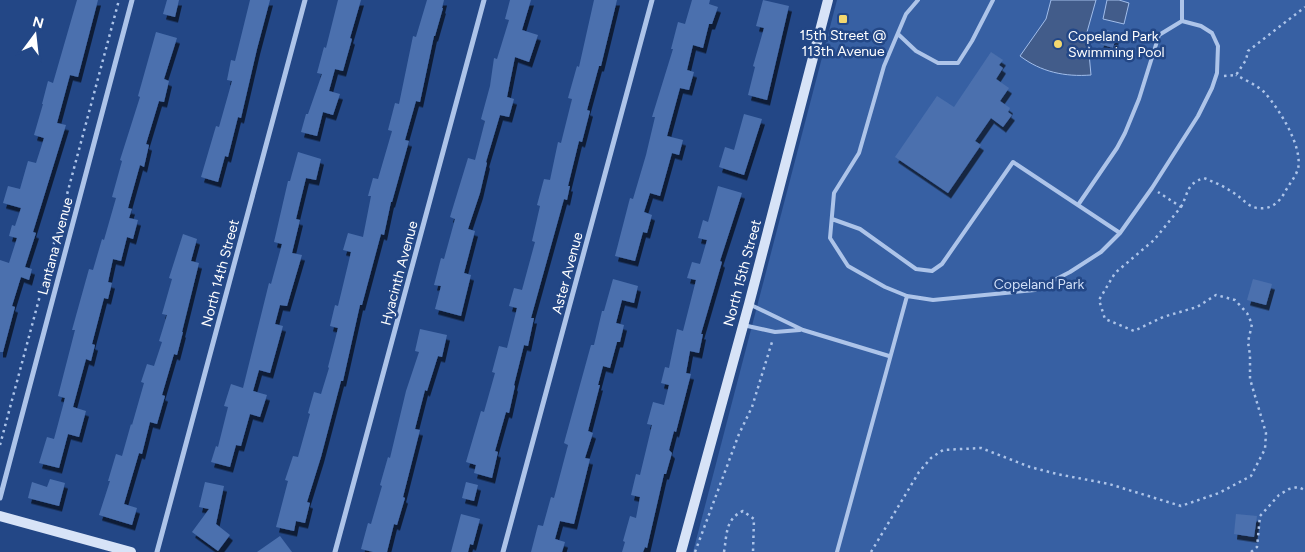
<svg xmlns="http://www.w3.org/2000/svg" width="1305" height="552" viewBox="0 0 1305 552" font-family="Figtree,sans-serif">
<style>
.green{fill:#3760a3}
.water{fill:#425c8a;stroke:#a1bdea}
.building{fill:#4b70ae;filter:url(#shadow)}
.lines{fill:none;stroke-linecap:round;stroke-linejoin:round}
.path{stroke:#adc4e9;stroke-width:2.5;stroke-dasharray:2.5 4;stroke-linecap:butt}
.lane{stroke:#adc4e9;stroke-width:4}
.street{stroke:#adc4e9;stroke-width:5}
.secondary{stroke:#d7e3f7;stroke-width:10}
.poi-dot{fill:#f4d86f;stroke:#234786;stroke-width:2}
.labels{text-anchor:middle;stroke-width:5;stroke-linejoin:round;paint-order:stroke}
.poi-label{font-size:14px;fill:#fff;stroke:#234786}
.street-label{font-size:14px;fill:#fff;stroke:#234786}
.park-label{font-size:14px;fill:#d1dff7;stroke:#234786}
</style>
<defs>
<filter id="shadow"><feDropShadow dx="3" dy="5.5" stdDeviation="0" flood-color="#0009"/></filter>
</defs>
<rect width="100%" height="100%" fill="#234786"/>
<path class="green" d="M 837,0 L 1305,0 L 1305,552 L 693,552 Z"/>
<path class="water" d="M 1051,0 L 1096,0 L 1087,32 L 1091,75 C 1065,77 1041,72 1020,56 L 1046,19 Z
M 1107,0 L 1119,0 L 1129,3 L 1124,24 L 1103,19 Z"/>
<path class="building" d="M 77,0 L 98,0 L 78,77 L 70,75 L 57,123 L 66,125 L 33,232 L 36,233 L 25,267 L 32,269 L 29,280 L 21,277 L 12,306 L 15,307 L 3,352 L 0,352 L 0,260 L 9,263 L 17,238 L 9,236 L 12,225 L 15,226 L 21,208 L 3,203 L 8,186 L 20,189 L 28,161 L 36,163 L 44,138 L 34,135 L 43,104 L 42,104 L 48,81 L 53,83 Z
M 167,0 L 179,0 L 175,17 L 163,14 Z
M 250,0 L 270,0 L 257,49 L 241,118 L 238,117 L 228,157 L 225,156 L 218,182 L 201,177 L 216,126 L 219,127 L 232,81 L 227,80 L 231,60 L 235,61 Z
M 338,0 L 361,0 L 350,38 L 352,39 L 343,71 L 335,69 L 329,91 L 340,94 L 333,115 L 323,112 L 317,136 L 301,132 L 306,114 L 308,114 L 322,74 L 317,73 L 324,47 L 326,48 Z
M 427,0 L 444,0 L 442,8 L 443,8 L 435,36 L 434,36 L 420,102 L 416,101 L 405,140 L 409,141 L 392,202 L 391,202 L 384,235 L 381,234 L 362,305 L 360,305 L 343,381 L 341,381 L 321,457 L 307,502 L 310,503 L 305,523 L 296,521 L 294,531 L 276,527 L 288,481 L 285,480 L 293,456 L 298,457 L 310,414 L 308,413 L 314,392 L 321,394 L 329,368 L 328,367 L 338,328 L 330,326 L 335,305 L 338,306 L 351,252 L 343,250 L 348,233 L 363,237 L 371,196 L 368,196 L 373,178 L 378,179 L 392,131 L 388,130 L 395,103 L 399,104 L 413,36 L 416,37 Z
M 510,0 L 531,0 L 522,30 L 538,35 L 529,62 L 515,57 L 507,97 L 514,99 L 509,117 L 500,115 L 486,162 L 487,163 L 480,193 L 468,229 L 475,231 L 464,273 L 471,275 L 461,316 L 435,309 L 441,286 L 434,285 L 441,258 L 444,259 L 455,219 L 450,217 L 468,158 L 475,160 L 485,121 L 481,119 L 490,86 L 494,58 L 497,59 L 509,20 L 505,19 Z
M 594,0 L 617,0 L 601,66 L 599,66 L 587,110 L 590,111 L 582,142 L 579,141 L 568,186 L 570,186 L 567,200 L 564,199 L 531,318 L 534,318 L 528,346 L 524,345 L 514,385 L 515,386 L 509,413 L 506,412 L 495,451 L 498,452 L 492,478 L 474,473 L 476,465 L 466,462 L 481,411 L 484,412 L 495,373 L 492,372 L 499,346 L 507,348 L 517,308 L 509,306 L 514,288 L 522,290 L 535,242 L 532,241 L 540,206 L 537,205 L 544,179 L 550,180 L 558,142 L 561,143 L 572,99 L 568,98 L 577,66 L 579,67 Z
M 692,0 L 710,0 L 709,4 L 718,7 L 712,24 L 709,24 L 703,48 L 693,45 L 687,70 L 694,72 L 689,90 L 680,88 L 667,136 L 683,140 L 679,155 L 672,153 L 660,196 L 650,193 L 644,212 L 652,215 L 647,233 L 643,232 L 635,261 L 615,256 L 630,198 L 633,199 L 646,155 L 655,117 L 652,117 L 673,49 L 671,49 L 678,22 L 685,24 Z
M 763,0 L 789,6 L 767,100 L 748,95 L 755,67 L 753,66 L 764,28 L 756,26 Z
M 1104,29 L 1117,33 L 1113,48 L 1100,44 Z
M 156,32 L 177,38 L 164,79 L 169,81 L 164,102 L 159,101 L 146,144 L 149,145 L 144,167 L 140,165 L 128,208 L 132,209 L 129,218 L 138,220 L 133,239 L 127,237 L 121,261 L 113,259 L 108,282 L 112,283 L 108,299 L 104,298 L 92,344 L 95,345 L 91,361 L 86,359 L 73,407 L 86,411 L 79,437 L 68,434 L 59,468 L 39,463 L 47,437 L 54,439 L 65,398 L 58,396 L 75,330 L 72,330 L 89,269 L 93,270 L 102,239 L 104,240 L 116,198 L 112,197 L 122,161 L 120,160 L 140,97 L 138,96 Z
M 991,52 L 1003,60 L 999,65 L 1003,68 L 996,79 L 1009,88 L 1000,101 L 1010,108 L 1008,112 L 1012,115 L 1003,127 L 991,118 L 975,141 L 981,145 L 948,193 L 895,157 L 937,96 L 954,107 Z
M 744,114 L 762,119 L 744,175 L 719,167 L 725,147 L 734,150 Z
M 298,152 L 321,159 L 316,180 L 306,178 L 296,219 L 300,220 L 292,253 L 302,255 L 287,306 L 280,305 L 275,324 L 283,326 L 270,373 L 259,370 L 253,391 L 267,395 L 260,417 L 250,414 L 241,446 L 236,445 L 230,467 L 211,462 L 216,446 L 218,447 L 228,407 L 224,406 L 231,384 L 243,388 L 269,283 L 271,284 L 282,244 L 274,242 L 288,181 L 290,181 Z
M 718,186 L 742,193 L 720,261 L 722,262 L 701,334 L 703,334 L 699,353 L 690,351 L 686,373 L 691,374 L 676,432 L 674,431 L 669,450 L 672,453 L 666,474 L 664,474 L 647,548 L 645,547 L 643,552 L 622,552 L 625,542 L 623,541 L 630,516 L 636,518 L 640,497 L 631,495 L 636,474 L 640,475 L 652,425 L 647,424 L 653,402 L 664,405 L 669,385 L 661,383 L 665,367 L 669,368 L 677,329 L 683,331 L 696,280 L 687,278 L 692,262 L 700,264 L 707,240 L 698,238 L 703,220 L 708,222 Z
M 183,234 L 197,239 L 191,261 L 199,263 L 182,332 L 183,332 L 177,355 L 174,354 L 162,395 L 165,396 L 157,424 L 150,422 L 142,454 L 139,453 L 124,504 L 137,508 L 132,525 L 99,515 L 110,481 L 108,481 L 116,454 L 122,456 L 131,424 L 132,425 L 144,383 L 141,382 L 147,364 L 154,366 L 162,342 L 159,341 L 167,315 L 162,314 L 172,279 L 169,278 Z
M 613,279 L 638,286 L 634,303 L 622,300 L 616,323 L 624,325 L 620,342 L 617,342 L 610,368 L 603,366 L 598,385 L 600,385 L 588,431 L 593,433 L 585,458 L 590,459 L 574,524 L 560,521 L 555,539 L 565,542 L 562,552 L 531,552 L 538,525 L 543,526 L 551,497 L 554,498 L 568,445 L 564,443 L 591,345 L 594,345 L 602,311 L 604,311 Z
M 1253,279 L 1272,284 L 1266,305 L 1247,300 Z
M 420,329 L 447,335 L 442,357 L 438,356 L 427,391 L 425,390 L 415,429 L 420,430 L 403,497 L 405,498 L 397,525 L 394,524 L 387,552 L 373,552 L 361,549 L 368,523 L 371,524 L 382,486 L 380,485 L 388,457 L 390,458 L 406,391 L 419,352 L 415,351 Z
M 50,479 L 65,483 L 59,506 L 28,498 L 32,482 L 47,487 Z
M 205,482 L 224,486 L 216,524 L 230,535 L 218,551 L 192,532 L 209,509 L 199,507 Z
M 466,482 L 478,485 L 474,501 L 462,498 Z
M 461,514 L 480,519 L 473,545 L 470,544 L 468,552 L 451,552 Z
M 1236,514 L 1257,516 L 1254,537 L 1234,534 Z
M 280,536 L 292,552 L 257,552 Z"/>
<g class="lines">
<path class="path" d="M 1224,76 L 1236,75 L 1246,60 L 1248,51 L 1305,7
M 1181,207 C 1189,192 1186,184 1204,178 C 1216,183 1228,188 1238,196 C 1244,200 1249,207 1257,208 C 1270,210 1279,203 1285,192 C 1289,184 1295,178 1298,169 C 1303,146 1279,109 1265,93 C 1257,85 1245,80 1236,75
M 0,445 L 119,0
M 695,552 L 739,434 L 752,407 L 772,342
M 724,552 C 727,535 725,519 743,511 L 754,519 L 753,552
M 871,552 L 919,472 L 931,458 L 943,450 L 981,448 L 1030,467 L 1057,474 L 1109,484 L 1181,506 L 1219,493 L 1251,476 L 1265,449 L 1266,433 L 1250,379 L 1250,355 L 1248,342 L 1252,324 L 1247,313 L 1235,300 L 1216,295 L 1197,307 L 1163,317 L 1134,331 L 1105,319 L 1099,300 L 1115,273 L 1154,240 L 1181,207 L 1158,192
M 1251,552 L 1257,547 L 1260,516 L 1279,495 L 1289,489 L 1298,487 L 1305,490"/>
<path class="lane" d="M 898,34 L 916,51 L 938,63 L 958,63 L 972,41 L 993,0
M 1078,205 L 1117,148 L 1125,133 L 1139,99 L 1159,35 L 1182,21 L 1182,0
M 832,219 L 860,229 L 916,269 L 932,271 L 942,264 L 1013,162 L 1120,233
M 907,296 L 933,300 L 1035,290 L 1070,272 L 1101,252 L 1120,233 L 1152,188 L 1198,116 L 1212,88 L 1217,73 L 1218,46 L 1212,33 L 1201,26 L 1182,21
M 751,305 L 803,330 L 889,356
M 743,325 L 775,332 L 800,330
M 837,552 L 907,296 L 885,287 L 848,266 L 830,238 L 834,193 L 859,153 L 884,66 L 906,14 L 918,0"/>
<path class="street" d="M 0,498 L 132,0
M 157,552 L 305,0
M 335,552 L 484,0
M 503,552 L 652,0"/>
<path class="secondary" d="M 0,516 L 131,552
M 681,552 L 749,304 L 828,0"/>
</g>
<g class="poi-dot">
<rect x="838" y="14" width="10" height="10" rx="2.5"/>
<circle cx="1058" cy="44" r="5"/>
</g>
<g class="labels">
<g class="poi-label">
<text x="843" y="40">15th Street @<tspan x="843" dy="16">113th Avenue</tspan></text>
<text x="1068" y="41" text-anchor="start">Copeland Park<tspan x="1068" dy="16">Swimming Pool</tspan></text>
</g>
<g class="street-label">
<text transform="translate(55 246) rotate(-75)" y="5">Lantana Avenue</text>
<text transform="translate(220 273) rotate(-75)" y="5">North 14th Street</text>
<text transform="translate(399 273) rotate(-75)" y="5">Hyacinth Avenue</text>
<text transform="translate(567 273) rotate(-75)" y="5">Aster Avenue</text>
<text transform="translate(742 273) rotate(-75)" y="5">North 15th Street</text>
</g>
<g class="park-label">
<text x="1039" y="289">Copeland Park</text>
</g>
</g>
<g transform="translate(35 35) rotate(15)" stroke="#234786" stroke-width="4" paint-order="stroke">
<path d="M0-4L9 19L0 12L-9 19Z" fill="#ffffff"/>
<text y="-8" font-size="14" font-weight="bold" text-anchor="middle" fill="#ffffff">N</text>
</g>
</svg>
